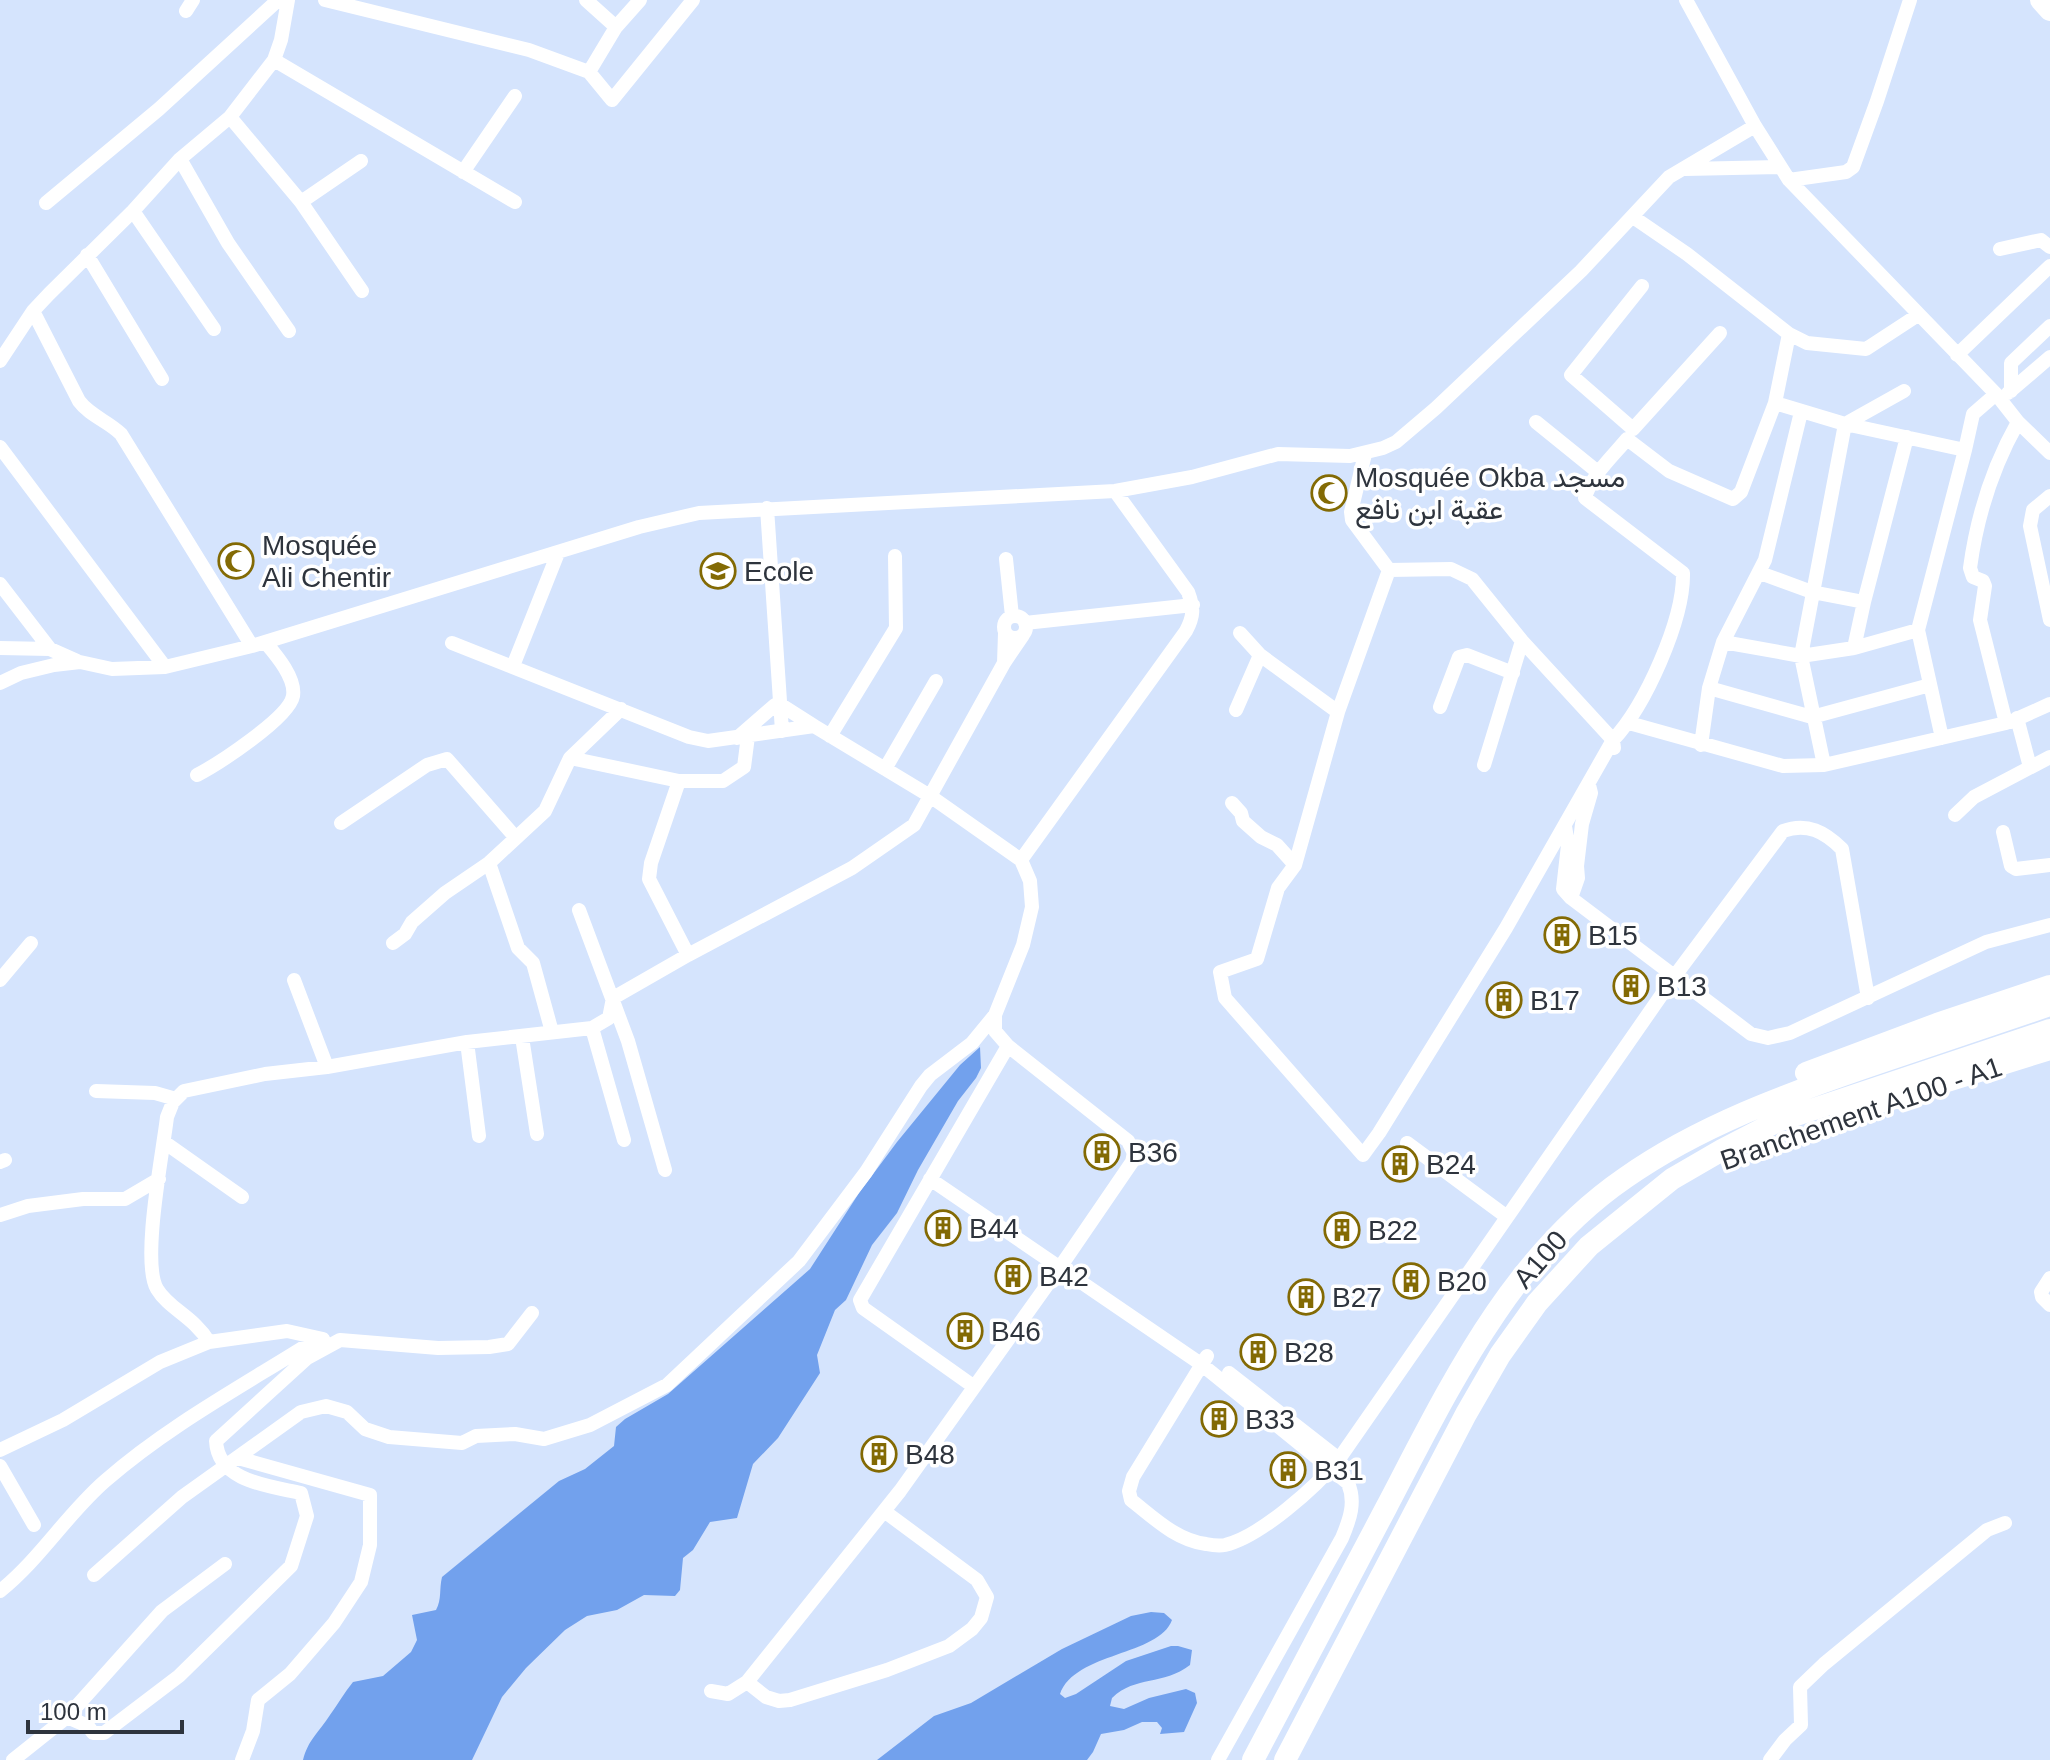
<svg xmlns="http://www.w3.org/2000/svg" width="2050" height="1760" viewBox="0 0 2050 1760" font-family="Arial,Vazirmatn,sans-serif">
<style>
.forest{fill:#72a1ed}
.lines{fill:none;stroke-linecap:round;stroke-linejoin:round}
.minor{stroke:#fff;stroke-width:14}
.highway{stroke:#fff;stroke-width:22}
.labels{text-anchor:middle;stroke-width:7;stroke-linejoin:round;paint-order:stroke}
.poi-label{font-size:28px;fill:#2e343d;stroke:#fff;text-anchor:start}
.street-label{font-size:28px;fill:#2e343d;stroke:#fff}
</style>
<rect width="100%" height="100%" fill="#d5e4fd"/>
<path class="forest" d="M 980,1047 L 981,1068 L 976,1078 L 958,1101 L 918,1170 L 897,1213 L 872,1245 L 846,1300 L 835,1310 L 817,1355 L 820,1373 L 778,1438 L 753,1464 L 737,1518 L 710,1522 L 693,1550 L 683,1558 L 680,1590 L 675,1596 L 644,1595 L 617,1610 L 587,1616 L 565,1630 L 526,1668 L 502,1697 L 472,1760 L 303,1760 C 308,1740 319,1732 330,1715 C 338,1704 344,1693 353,1682 L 383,1676 L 411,1652 L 417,1640 L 412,1615 L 436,1610 C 442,1599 439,1589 442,1577 L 559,1481 L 585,1469 L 614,1446 L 616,1427 L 625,1419 L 668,1394 L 810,1269 L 859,1193 L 897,1142 L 960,1065 Z
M 1151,1612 L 1164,1613 L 1172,1620 C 1159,1656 1075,1652 1060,1694 L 1065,1698 L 1076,1694 L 1126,1661 L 1171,1646 L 1178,1646 L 1192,1650 L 1190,1665 C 1163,1686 1136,1675 1112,1698 L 1110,1706 L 1124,1709 L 1149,1698 L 1186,1689 L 1195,1693 L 1197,1703 L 1184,1732 L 1160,1734 L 1162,1728 L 1157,1722 L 1142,1722 L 1124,1730 L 1101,1734 L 1093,1752 L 1087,1760 L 877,1760 L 934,1716 L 971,1703 L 1062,1649 L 1131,1616 Z"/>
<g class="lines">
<path class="minor" d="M 325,0 L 529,50 L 589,72 L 616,27 L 586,0
M 1686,0 L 1755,126 L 1789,180 L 1996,394 L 2018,422 L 2050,453
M 186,11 L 193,0
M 616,27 L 640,0
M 274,60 L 515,202
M 589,72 L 612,100 L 693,0
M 230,117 L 301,202 L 362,291
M 180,159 L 228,243 L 289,331
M 1685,169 L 1780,167
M 463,172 L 515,96
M 1789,180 L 1846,172 L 1853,167 L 1877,101 L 1910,0
M 301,202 L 361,161
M 46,203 L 159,109 L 278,0
M 133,211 L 214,329
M 1633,217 L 1687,254 L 1789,334 L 1807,343 L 1866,349 L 1918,315
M 2000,249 L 2041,240 L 2050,247
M 87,255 L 162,379
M 1642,286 L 1571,375 L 1633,429 L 1720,333
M 33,311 L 79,401 C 90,416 108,421 121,434 L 252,646
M 1957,355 L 2050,266
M 0,361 L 33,311 L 49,294 L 133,211 L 180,159 L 230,117 L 274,60 L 281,40 L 288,0
M 2011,391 L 2011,363 L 2050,326
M 2008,393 L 2050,357
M 1775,403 L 1789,334
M 1536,422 L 1599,473
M 0,447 L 165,667
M 1965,450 L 1973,414 L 1996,394
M 1365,454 L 1351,512 L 1352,520 L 1389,570
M 2050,496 L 2033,510 L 2030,526 L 2050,620
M 767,508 L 782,731
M 1006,559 L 1012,616
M 1389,570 L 1338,712 L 1295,865 L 1278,888 L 1257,959 L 1220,972 L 1225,998 L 1363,1155 L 1379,1133 L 1506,928 L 1613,740 C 1645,706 1684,620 1683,573 L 1585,498 C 1590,477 1613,456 1627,439 L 1669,471 L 1733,499 L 1741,492 L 1775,403 L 1845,424 L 1965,450 L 1918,630 L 1942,738
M 1389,570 L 1451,569 L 1472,579 L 1522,641 L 1613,740 L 1614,748
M 1760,573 L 1812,592 L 1864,602
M 0,584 L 50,649 L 77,661
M1004 627a11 11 0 1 1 22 0a11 11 0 1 1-22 0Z
M 1025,623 L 1193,605
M 1005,633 L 1004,663 L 1023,635
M 1240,633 L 1260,655 L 1338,712
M 1723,642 L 1801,656 L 1854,648 L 1918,630
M 452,643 L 689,737 L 708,741 L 814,726 L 930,796 L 1021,860 L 1030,881 L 1032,907 L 1023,945 L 995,1015 L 995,1031 L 1008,1046 L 1128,1141 L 1134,1153 L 1132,1162 L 1065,1260 L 900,1491 L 747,1682 L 728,1694 L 711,1691
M 0,648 L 50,649
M 1854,648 L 1864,602 L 1907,437
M 513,666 L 558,553
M 0,683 L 21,673 L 54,665 L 80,662 L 112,669 L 165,667 L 252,646 L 639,527 L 699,513 L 1115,491 L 1192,477 L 1278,454 L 1350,456 L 1383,448 L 1396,442 L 1436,408 L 1581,271 L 1669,177 L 1755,126
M 1709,688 L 1812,717 L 1930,685
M 1440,707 L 1459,657 L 1467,655 L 1513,673
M 1236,710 L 1260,655
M 2017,718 L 2030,767
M 2010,722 L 2050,704
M 1629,723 L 1783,766 L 1824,765 L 2006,723 L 1980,620 L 1985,586 L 1983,581 L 1973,577 L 1970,568 C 1977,516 1992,468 2018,422
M 830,736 L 896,628 L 895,556
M 737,738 L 775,705 L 781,705 L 814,726
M 1701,745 L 1709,688 L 1723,642 L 1765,560 L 1801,412
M 570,758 L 679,781 L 723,781 L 744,767 L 748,736
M 1484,765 L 1522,641
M 1824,765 L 1801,656 L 1845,424 L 1904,391
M 885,769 L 936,681
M 197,775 C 218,764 289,718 293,696 C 296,678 276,655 265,642
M 679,781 L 651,863 L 649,879 L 688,955
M 1232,803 L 1241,813 L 1243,821 L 1261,837 L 1277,845 L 1295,865
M 1955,815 L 1974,797 L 2050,757
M 341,823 L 427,765 L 447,759 L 516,838
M 1565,826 L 1568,845 L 1563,889 L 1571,898 L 1751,1034 L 1768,1038 L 1790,1033 L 1986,942 L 2050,925
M 2003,832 L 2011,866 L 2016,869 L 2050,865
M 1021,860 L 1186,631 C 1194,616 1194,608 1188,592 L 1115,491
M 489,863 L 518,948 L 533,963 L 552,1032
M 1571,898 L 1578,878 L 1577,866 L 1582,824 L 1591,793 L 1589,785
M 579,910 L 628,1041 L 665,1170
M 393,943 L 405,934 L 412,922 L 445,893 L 489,863 L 545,811 L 570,758 L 621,709
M 0,980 L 31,943
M 294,980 L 327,1067
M 592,1028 L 624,1140
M 522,1037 L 537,1134
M 467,1042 L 479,1136
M 96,1091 L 155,1093 L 176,1099
M 164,1142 L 242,1197
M 1407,1143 L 1507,1217
M 0,1162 L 5,1160
M 930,1179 L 1201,1364 L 1348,1483 C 1356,1502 1350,1519 1342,1538 L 1218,1760
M 0,1215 L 28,1206 L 83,1199 L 125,1199 L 159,1179
M 2050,1278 L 2041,1292 L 2042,1297 L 2050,1305
M 209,1342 L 287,1331 L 323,1339
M 1207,1356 L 1133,1477 L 1129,1491 L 1131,1500 C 1154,1518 1176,1540 1206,1544 C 1211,1545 1220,1546 1225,1545 C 1260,1537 1316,1487 1339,1459 L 1674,977 L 1783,831 C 1807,822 1825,832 1842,849 L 1868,998
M 1229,1373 L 1339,1459
M 973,1386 L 863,1308 L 860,1300 L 1008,1046
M 0,1450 L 63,1420 L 160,1362 L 209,1342 C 194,1317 169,1309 157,1289 C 141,1262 163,1152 167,1117 L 173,1102 L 184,1091 L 265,1074 L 327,1067 L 467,1042 L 592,1028 L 609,1018 L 613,998 L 688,955 L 852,868 L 914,825 L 1004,663
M 238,1458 L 370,1495 L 370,1545 L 361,1582 L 334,1623 L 290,1674 L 258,1700 L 253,1731 L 242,1760
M 0,1466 L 34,1525
M 94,1575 L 182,1497 L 301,1412 L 326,1406 L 347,1412 L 365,1429 L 389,1437 L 462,1443 L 476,1436 L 515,1434 L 544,1439 L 590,1425 L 667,1385 L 799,1261 L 866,1172 L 921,1086 L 930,1075 L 972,1043 L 995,1015
M 0,1591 C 40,1559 67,1514 105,1481 C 169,1425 246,1384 317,1339
M 747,1682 L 766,1697 L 779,1701 L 790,1700 L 887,1670 L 949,1646 L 972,1629 L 981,1618 L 987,1597 L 977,1580 L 884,1511
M 67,1717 L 88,1726 L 93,1733 L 104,1733 L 179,1676 L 291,1566 L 307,1516 L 301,1493 C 270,1486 218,1482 216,1441 L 307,1358 L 340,1340 L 438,1348 L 489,1347 L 508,1344 L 532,1313
M 13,1760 L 67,1717 L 162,1611 L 225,1564
M 1770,1760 L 1785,1740 L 1801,1725 L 1800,1687 L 1824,1664 L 1987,1530 L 2005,1523"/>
<path class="highway" d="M 2041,0 L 2050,10
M 1806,1073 L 1937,1024 L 2050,986
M 1841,1114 L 2050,1049
M 1253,1760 C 1297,1676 1342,1592 1386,1508 C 1449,1388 1510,1257 1625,1178 C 1699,1126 1787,1094 1872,1065 C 1931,1045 1991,1025 2050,1005
M 1285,1760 L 1466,1414 L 1500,1355 L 1537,1303 L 1589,1246 L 1672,1179 L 1722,1150 L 1778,1121 L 2050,1030"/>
</g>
<defs>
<symbol id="mosque-ring" viewBox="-11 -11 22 22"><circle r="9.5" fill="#fff" stroke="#836a04" stroke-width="1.5"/><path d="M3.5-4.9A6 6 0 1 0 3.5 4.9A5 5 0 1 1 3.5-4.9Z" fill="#836a04"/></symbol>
<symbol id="school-ring" viewBox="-11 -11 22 22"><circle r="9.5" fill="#fff" stroke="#836a04" stroke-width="1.5"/><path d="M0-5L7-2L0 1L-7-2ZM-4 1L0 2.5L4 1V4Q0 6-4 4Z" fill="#836a04"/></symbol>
<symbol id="building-ring" viewBox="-11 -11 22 22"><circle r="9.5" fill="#fff" stroke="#836a04" stroke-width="1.5"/><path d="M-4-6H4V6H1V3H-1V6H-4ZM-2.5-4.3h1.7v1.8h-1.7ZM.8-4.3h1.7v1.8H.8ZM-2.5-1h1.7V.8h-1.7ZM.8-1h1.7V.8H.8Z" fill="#836a04"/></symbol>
</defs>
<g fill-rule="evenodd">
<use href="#mosque-ring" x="1309" y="473" width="40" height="40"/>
<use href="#mosque-ring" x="216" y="541" width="40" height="40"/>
<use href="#school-ring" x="698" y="551" width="40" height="40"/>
<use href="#building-ring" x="1542" y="915" width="40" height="40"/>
<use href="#building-ring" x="1611" y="966" width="40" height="40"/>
<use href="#building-ring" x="1484" y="980" width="40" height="40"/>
<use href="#building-ring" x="1082" y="1132" width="40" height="40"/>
<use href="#building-ring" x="1380" y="1144" width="40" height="40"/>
<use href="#building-ring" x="923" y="1208" width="40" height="40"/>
<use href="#building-ring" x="1322" y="1210" width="40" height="40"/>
<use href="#building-ring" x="993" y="1256" width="40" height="40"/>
<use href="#building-ring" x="1391" y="1261" width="40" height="40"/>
<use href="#building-ring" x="1286" y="1277" width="40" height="40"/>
<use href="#building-ring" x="945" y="1311" width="40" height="40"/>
<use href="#building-ring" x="1238" y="1332" width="40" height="40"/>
<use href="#building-ring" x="1199" y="1399" width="40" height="40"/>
<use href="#building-ring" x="859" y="1434" width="40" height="40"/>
<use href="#building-ring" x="1268" y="1450" width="40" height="40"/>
</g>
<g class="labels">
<g class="poi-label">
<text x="1355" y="487">Mosquée Okba مسجد<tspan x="1355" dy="32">عقبة ابن نافع</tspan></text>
<text x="262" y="555">Mosquée<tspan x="262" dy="32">Ali Chentir</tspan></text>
<text x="744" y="581">Ecole</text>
<text x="1588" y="945">B15</text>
<text x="1657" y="996">B13</text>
<text x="1530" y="1010">B17</text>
<text x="1128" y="1162">B36</text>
<text x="1426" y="1174">B24</text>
<text x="969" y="1238">B44</text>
<text x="1368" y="1240">B22</text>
<text x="1039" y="1286">B42</text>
<text x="1437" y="1291">B20</text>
<text x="1332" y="1307">B27</text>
<text x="991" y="1341">B46</text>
<text x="1284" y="1362">B28</text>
<text x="1245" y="1429">B33</text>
<text x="905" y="1464">B48</text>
<text x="1314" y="1480">B31</text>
</g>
<g class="street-label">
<text transform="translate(1861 1113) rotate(-19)" y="10">Branchement A100 - A1</text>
<text transform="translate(1540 1259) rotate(-49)" y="10">A100</text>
</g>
</g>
<path d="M28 1720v12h154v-12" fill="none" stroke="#2e343d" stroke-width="4"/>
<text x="40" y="1720" font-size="24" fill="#2e343d" stroke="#ffffff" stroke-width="6" paint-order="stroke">100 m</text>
</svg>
